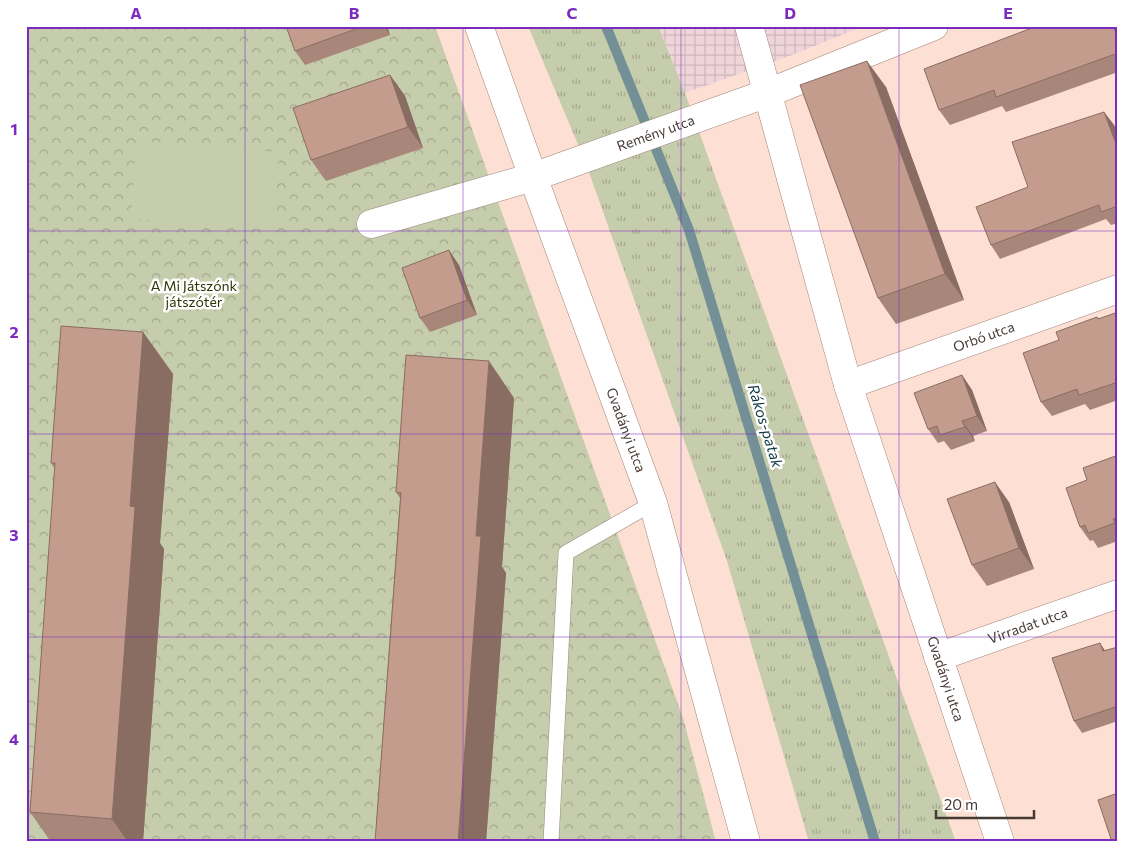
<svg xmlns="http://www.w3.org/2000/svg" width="1144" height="868" viewBox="0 0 1144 868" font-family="Commissioner,sans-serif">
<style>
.industrial{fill:url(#industrial-grid)}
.grass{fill:url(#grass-tufts)}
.park{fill:url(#park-crowns)}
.pitch{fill:#c6cdad}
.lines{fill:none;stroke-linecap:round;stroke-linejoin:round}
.stream{stroke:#739097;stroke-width:10}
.lane-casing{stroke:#a18579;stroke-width:16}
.street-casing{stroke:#a18579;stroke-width:29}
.lane{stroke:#fff;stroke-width:15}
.street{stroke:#fff;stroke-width:28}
.wall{fill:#a9867a}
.shaded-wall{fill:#896d63}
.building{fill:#c49c8e;stroke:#896d63}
.grid{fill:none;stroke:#7b2cbf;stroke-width:1;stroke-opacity:0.55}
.labels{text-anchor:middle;stroke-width:5;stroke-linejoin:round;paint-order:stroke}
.street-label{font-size:14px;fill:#463a35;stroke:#fff}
.park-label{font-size:14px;fill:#2e3405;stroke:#fff}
.water-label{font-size:15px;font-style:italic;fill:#0e3a44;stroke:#fff}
.neatline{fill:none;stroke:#7b2cbf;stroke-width:2}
.grid-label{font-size:16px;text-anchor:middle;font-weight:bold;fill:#7b2cbf}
</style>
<defs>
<pattern id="industrial-grid" width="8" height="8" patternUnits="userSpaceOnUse" patternTransform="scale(1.25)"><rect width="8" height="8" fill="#efd5d9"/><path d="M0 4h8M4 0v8" fill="none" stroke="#ceb8bb"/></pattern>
<pattern id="grass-tufts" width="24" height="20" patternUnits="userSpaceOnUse" patternTransform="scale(1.25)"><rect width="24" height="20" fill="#c6cdad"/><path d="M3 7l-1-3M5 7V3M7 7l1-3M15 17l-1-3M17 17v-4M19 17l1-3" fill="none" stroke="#a3a78e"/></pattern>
<pattern id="park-crowns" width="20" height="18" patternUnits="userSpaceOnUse" patternTransform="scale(1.25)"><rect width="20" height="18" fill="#c6cdad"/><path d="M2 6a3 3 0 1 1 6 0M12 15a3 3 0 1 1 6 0" fill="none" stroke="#a3a78e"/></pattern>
</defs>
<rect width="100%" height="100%" fill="#fedfd3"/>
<path class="industrial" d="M 658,26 L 864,26 L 792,55 L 685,93 Z"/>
<path class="grass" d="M 528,26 L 658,26 L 685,93 L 956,842 L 809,842 L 727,561 L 585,161 Z"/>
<path class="park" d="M 26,26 L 435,26 L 683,718 L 716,842 L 26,842 Z"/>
<path class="pitch" d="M 136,141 L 279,152 L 274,230 L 131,219 Z"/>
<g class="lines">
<path class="stream" d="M 606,26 L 689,230 L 875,842"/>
<defs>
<path id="lane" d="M 551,842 L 566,553 L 653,503"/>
<g id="street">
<path id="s1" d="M 479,26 L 533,177 L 653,503 L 746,842"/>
<path id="s2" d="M 749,26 L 848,385 L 1000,842"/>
<path id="s3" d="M 371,224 L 533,177 L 768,93 L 934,26"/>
<path id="s4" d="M 848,385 L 1118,289"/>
<path id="s5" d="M 938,657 L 1118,594"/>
</g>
</defs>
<use href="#lane" class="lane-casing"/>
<use href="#street" class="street-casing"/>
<use href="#lane" class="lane"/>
<use href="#street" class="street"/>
</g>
<path class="wall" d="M 286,26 L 387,26 L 390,35 L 305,65 L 295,51 Z
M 1118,26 L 1118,72 L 1006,112 L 1002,106 L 950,125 L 939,110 Z
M 390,75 L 405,96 L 423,148 L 326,181 L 311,160 Z
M 886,87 L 964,300 L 896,324 L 878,298 Z
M 1104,112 L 1114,125 L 1118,135 L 1118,223 L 1111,225 L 1106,219 L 1000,259 L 991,245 L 1028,187 Z
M 459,265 L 477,315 L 430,332 L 420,318 Z
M 1118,312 L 1118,400 L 1090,410 L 1085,404 L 1052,416 L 1041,402 L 1059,340 L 1097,317 L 1099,319 Z
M 143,332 L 173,374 L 160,543 L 164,549 L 143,842 L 51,842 L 30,812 L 55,469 L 51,463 Z
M 962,375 L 972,390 L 987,431 L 973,436 L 975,441 L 951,450 L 944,441 L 938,443 L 928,429 Z
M 514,398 L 502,567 L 506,573 L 486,842 L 375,842 L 400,498 L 396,492 Z
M 1118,455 L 1118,541 L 1098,548 L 1093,540 L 1090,541 L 1080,527 L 1087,480 Z
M 1009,502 L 1034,569 L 987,586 L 972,565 Z
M 1118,647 L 1118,721 L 1082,733 L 1074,721 L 1105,651 Z"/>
<path class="shaded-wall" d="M 384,26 L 387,26 L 390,35 Z
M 1113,26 L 1118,26 L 1118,38 Z
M 867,61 L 886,87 L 964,300 L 945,274 Z
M 390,75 L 405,96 L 423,148 L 408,127 Z
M 1104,112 L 1114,125 L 1118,135 L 1118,144 L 1115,141 Z
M 449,250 L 459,265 L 477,315 L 467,300 Z
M 143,332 L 173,374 L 160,543 L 164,549 L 143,842 L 128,842 L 112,819 L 130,506 Z
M 489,361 L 514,398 L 502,567 L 506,573 L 486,842 L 458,842 L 476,536 Z
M 962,375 L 972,390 L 987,431 L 977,416 Z
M 962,421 L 973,436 L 975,441 L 965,427 Z
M 995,482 L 1009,502 L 1034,569 L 1019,548 Z
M 1100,643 L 1108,655 L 1103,651 Z"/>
<path class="building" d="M 286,26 L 364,26 L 295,51 Z
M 1037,26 L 1113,26 L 1118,38 L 1118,53 L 996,97 L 994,90 L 939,110 L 924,69 Z
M 867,61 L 945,274 L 878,298 L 800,85 Z
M 390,75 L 408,127 L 311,160 L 293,108 Z
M 1104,112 L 1115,141 L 1118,140 L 1118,206 L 1101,212 L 1099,205 L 991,245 L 976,207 L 1028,187 L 1012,142 Z
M 449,250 L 467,300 L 420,318 L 402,268 Z
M 1118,312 L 1118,382 L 1079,395 L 1077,389 L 1041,402 L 1023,353 L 1059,340 L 1056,332 L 1097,317 L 1098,319 Z
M 61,326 L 143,332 L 130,506 L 135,507 L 112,819 L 30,812 L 55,463 L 51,463 Z
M 406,355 L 489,361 L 476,536 L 481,536 L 458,842 L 375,842 L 401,493 L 396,492 Z
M 962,375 L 977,416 L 962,421 L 965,427 L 940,435 L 937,426 L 928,429 L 914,393 Z
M 1118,455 L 1118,517 L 1113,519 L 1115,523 L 1088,533 L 1085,525 L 1080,527 L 1066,488 L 1087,480 L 1083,468 Z
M 995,482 L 1019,548 L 972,565 L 947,499 Z
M 1100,643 L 1103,651 L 1118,647 L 1118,706 L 1074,721 L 1052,658 Z
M 1118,793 L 1118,842 L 1112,842 L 1098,800 Z"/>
<path class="grid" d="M 245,26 L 245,842M 463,26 L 463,842M 681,26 L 681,842M 899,26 L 899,842M 26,231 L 1118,231M 26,434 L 1118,434M 26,637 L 1118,637"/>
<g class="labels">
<g class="street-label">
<text dy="5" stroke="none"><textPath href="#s3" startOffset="299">Remény utca</textPath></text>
<text dy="5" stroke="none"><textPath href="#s4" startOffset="144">Orbó utca</textPath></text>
<text dy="5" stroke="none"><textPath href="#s1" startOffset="430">Gvadányi utca</textPath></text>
<text dy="5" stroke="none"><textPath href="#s5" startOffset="95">Virradat utca</textPath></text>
<text dy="5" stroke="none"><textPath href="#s2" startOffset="682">Gvadányi utca</textPath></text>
</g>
<g class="park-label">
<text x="194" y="291">A Mi Játszónk<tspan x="194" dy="16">játszótér</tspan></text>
</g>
<g class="water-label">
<text transform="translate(765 426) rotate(73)" y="5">Rákos-patak</text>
</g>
</g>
<rect width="1144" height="868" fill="none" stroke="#ffffff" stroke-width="55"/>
<path d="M936 810v8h98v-8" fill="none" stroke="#463a35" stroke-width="2.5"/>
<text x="944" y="810" font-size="15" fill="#463a35" stroke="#ffffff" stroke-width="4" paint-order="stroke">20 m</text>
<rect x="28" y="28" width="1088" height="812" class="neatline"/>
<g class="grid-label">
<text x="136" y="19">A</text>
<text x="354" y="19">B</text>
<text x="572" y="19">C</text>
<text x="790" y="19">D</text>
<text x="1008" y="19">E</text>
<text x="14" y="135">1</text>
<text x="14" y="338">2</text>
<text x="14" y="541">3</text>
<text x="14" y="745">4</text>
</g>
</svg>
